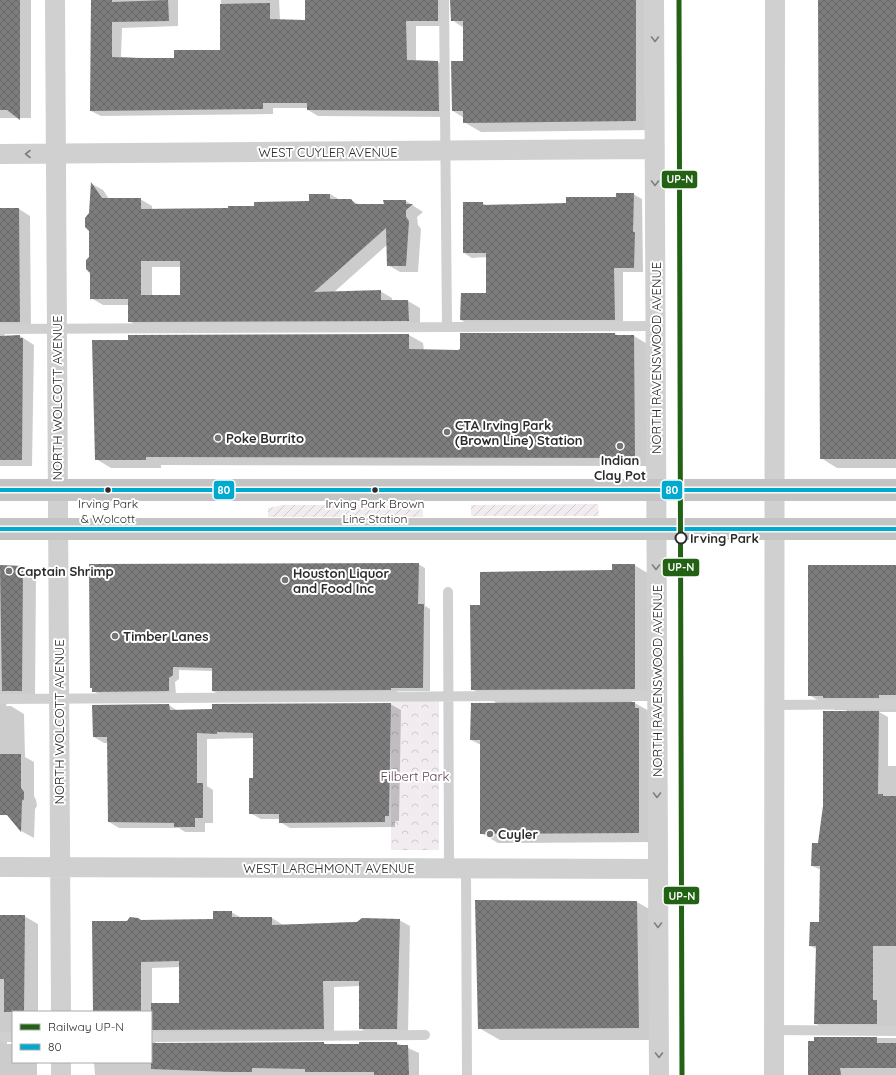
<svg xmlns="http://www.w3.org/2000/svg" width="896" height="1075" viewBox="0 0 896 1075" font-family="Quicksand,sans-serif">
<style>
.park{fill:url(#park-crowns)}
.garden{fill:url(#garden-furrows)}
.shadow{fill:#0003;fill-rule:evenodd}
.building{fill:url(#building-cross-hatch);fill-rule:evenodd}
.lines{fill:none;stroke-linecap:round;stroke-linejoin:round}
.lane{stroke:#d0d0d0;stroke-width:10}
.street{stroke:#d0d0d0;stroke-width:20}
.primary{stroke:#c4c4c4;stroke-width:22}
.bus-1-casing{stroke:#fff;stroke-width:7}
.bus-1{stroke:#00a9ce;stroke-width:4}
.rail-1-casing{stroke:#fff;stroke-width:8}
.rail-1{stroke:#236214;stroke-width:5}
.oneway{stroke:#7e7e7e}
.poi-dot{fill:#757575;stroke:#fff;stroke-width:1.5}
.bus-dot{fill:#2b2b2b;stroke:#fff;stroke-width:1.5}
.stop-dot{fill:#fff;stroke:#2b2b2b;stroke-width:2}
.labels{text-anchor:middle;stroke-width:4;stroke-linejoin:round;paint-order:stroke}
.bus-label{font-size:12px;fill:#2b2b2b;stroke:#fff}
.street-label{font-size:13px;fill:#2b2b2b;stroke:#fff}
.poi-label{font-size:13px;font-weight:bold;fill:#2b2b2b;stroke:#fff;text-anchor:start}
.stop-label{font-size:13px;font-weight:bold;fill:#2b2b2b;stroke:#fff;text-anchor:start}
.park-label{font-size:13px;fill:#613f55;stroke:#fff}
.line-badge{stroke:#fff;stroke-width:1.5}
.badge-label{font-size:11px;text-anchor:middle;font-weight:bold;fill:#fff}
</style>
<defs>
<pattern id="park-crowns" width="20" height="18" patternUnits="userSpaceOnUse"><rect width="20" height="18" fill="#f2ebf0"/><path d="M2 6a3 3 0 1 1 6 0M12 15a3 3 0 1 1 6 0" fill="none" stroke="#d0cace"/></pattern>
<pattern id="garden-furrows" width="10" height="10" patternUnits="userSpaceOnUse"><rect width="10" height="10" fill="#f2ebf0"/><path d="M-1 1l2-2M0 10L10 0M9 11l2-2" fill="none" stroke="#d0cace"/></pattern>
<pattern id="building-cross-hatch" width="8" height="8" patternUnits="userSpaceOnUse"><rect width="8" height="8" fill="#7d7d7d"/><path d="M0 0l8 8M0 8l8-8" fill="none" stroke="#676767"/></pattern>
</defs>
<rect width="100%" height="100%" fill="#fff"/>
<path class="park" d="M 439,701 L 439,850 L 391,850 L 391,702 Z"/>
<path class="garden" d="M 598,504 L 599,516 L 471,516 L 471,505 Z
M 283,505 L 423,505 L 423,517 L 268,517 L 268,508 Z"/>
<path class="shadow" d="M 0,0 L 31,0 L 31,118 L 0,118 Z
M 92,0 L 178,0 L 178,26 L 122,28 L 121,57 L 175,59 L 221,51 L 221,0 L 279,0 L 280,20 L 306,21 L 306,0 L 441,0 L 448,26 L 416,26 L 416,62 L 438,62 L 448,68 L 448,117 L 318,116 L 308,110 L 308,108 L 273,108 L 273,114 L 101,116 L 91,111 Z
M 451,0 L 652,0 L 652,130 L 481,132 L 464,122 L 464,118 L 453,111 L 464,62 L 464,28 L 452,20 Z
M 819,0 L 896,0 L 896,468 L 837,468 L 821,458 Z
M 92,184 L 103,190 L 109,199 L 140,199 L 152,206 L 152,210 L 229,209 L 310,202 L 310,194 L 330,194 L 340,200 L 351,200 L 360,205 L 385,205 L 406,201 L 423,212 L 417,217 L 418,225 L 421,229 L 418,272 L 400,272 L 388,265 L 388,244 L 333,293 L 380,291 L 392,298 L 392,301 L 408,301 L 420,308 L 420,327 L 141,328 L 129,321 L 129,305 L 103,305 L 91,298 L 90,214 ZM 152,267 L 181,267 L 181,296 L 152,296 Z
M 633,194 L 642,199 L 643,272 L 623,272 L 623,324 L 470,325 L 461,320 L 487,294 L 487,257 L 472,258 L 464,253 L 483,203 L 487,206 L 567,204 Z
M 0,209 L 19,209 L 30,216 L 31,328 L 6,332 L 4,336 L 20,336 L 34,345 L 32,466 L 0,466 Z
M 615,334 L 620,336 L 634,336 L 649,345 L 649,466 L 161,465 L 161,468 L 111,468 L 96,459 L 409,335 L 423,343 L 424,350 L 458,351 Z
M 418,564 L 425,568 L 425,606 L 430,609 L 430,691 L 397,691 L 397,694 L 220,695 L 213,691 L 213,671 L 179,670 L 179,679 L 175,682 L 176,695 L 100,695 L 93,691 Z
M 634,565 L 656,578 L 656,701 L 631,701 L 651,712 L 656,842 L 498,843 L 481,833 L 481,745 L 471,740 L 497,703 L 472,689 L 481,606 Z
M 896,566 L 896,712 L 879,712 L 888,717 L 888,766 L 896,766 L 896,1029 L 824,1029 L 815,1023 L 817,949 L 810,946 L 820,923 L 821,870 L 812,866 L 819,844 L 849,712 L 845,710 L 835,710 L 809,695 Z
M 0,567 L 23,567 L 36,574 L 35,698 L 7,703 L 6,706 L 11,706 L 24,714 L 25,757 L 34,762 L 34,796 L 36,800 L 37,806 L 35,809 L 34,838 L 21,831 L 0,803 Z
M 390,704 L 401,710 L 399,821 L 395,821 L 395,827 L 290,828 L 280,822 L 280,819 L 261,819 L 250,813 L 254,779 L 254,738 L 207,739 L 207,786 L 213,790 L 213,823 L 205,823 L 205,832 L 185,832 L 179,828 L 119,828 L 109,822 L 108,743 L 104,743 L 94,737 L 169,705 L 178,711 Z
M 637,902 L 658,914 L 660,1040 L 500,1040 L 479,1028 Z
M 231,912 L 242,918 L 272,918 L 283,925 L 399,920 L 410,926 L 408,1034 L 371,1035 L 360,1028 L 360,986 L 334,987 L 334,1035 L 156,1040 L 155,1044 L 324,1043 L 327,1045 L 360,1045 L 360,1043 L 397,1043 L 419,1053 L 419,1075 L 95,1075 L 94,1062 L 151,1062 L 151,1012 L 93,1012 L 143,921 L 214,920 ZM 180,967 L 180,1004 L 152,1004 L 152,968 Z
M 0,916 L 24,916 L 38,924 L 38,1012 L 13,1012 L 13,1038 L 7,1042 L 7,1044 L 13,1044 L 13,1062 L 37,1062 L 37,1075 L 0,1075 Z
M 815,1038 L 896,1038 L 896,1075 L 809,1075 Z"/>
<path class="building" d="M 0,0 L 20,0 L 20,120 L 7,110 L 0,110 Z
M 91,0 L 112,0 L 112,2 L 168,0 L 169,21 L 112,22 L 112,57 L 137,58 L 174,58 L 174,50 L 220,50 L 220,4 L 270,3 L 270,19 L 305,20 L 305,0 L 438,0 L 438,21 L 406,21 L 407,60 L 438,61 L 439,111 L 307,110 L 307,103 L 263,103 L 263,109 L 90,111 Z
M 450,0 L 636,0 L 636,121 L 463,123 L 463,111 L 452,111 L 451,61 L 463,61 L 463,21 L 451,21 Z
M 818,0 L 896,0 L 896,459 L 820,459 Z
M 91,182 L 102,198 L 141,198 L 141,209 L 228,208 L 228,206 L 254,206 L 254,202 L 309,201 L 309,194 L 330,194 L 330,199 L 351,199 L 355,204 L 384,204 L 383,200 L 406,200 L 406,204 L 413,204 L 406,210 L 406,217 L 409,221 L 406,266 L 387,266 L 386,228 L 314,292 L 381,290 L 381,300 L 408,300 L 409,321 L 128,322 L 128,299 L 90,299 L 90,273 L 86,269 L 86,260 L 89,257 L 89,231 L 85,227 L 85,218 L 89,213 ZM 141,261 L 180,261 L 180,295 L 141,295 Z
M 616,193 L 634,193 L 633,232 L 635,232 L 634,268 L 614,268 L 615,320 L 460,320 L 461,293 L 486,293 L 486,253 L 463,253 L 463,202 L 483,202 L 483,205 L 566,203 L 566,197 L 616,197 Z
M 0,208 L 19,208 L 20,322 L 0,322 Z
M 460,333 L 615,333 L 615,335 L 634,335 L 635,458 L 146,457 L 146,460 L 95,460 L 92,340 L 128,340 L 128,335 L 409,334 L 409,349 L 458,350 L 460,349 Z
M 20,335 L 20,338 L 23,338 L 22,460 L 0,460 L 0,336 Z
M 419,563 L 418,604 L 424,604 L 423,688 L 391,688 L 391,690 L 212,691 L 212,668 L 173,667 L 173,675 L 169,678 L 169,691 L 92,692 L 92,688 L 90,688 L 89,564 Z
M 612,564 L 635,564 L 635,689 L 471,690 L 470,605 L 480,605 L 480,572 L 612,570 Z
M 0,565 L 23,566 L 22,691 L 2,691 Z
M 808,565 L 896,565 L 896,695 L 879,695 L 879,698 L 823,698 L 823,696 L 808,696 Z
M 635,702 L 635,708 L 639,708 L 639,833 L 480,834 L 480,740 L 470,740 L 471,703 Z
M 391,703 L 389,816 L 385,816 L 385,822 L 279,823 L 279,814 L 249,814 L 249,778 L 253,778 L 253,733 L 217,732 L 217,734 L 197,733 L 197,783 L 203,783 L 203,818 L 195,818 L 195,827 L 174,827 L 174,823 L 108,822 L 107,737 L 93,737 L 92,705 L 169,704 L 170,710 L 212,709 L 212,704 Z
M 823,711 L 879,711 L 878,794 L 883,794 L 883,796 L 896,796 L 896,946 L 873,946 L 873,1000 L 877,1000 L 877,1024 L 814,1024 L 816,946 L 809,946 L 810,922 L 819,922 L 820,866 L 811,866 L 812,843 L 818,843 L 823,806 Z
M 0,754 L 21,754 L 21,788 L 24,792 L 24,799 L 22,801 L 21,832 L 7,815 L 0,815 Z
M 475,900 L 637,901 L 639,1028 L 478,1029 Z
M 213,911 L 232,911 L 232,917 L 272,917 L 272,925 L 357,922 L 362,918 L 400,919 L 397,1029 L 359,1029 L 359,981 L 323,981 L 324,1029 L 151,1030 L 151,1003 L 179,1003 L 179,961 L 141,962 L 141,1012 L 93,1012 L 92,921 L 127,921 L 130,917 L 138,918 L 141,920 L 213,919 Z
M 0,915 L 25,915 L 24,1012 L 4,1012 L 4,979 L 0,979 Z
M 814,1037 L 877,1037 L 877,1043 L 896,1043 L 896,1068 L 840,1068 L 841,1075 L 808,1075 L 808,1041 L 814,1041 Z
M 324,1042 L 324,1044 L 359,1044 L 359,1042 L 397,1042 L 397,1045 L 408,1045 L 409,1075 L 374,1075 L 374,1072 L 305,1072 L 305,1069 L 252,1068 L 252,1072 L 229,1072 L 151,1069 L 151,1043 Z"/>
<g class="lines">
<path class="lane" d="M 444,0 L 447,327
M 0,329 L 656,326
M 448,592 L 449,868
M 0,699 L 657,695
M 775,705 L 896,704
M 466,868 L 467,1075
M 774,1030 L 896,1031
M 0,1037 L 13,1037
M 151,1037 L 425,1035"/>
<path class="street" d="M 55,0 L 61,1012
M 654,0 L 659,1075
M 0,154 L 655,149
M 0,867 L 658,869
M 61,1062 L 61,1075
M 774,1075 L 775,0"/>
<path class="primary" d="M 0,490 L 896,490
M 0,529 L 896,529"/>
<defs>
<path id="bus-1" d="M 0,490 L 896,490
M 0,529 L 896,529"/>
</defs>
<use href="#bus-1" class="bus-1-casing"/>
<use href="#bus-1" class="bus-1"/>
<defs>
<path id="rail-1" d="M 679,0 L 682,1075"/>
</defs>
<use href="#rail-1" class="rail-1-casing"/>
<use href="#rail-1" class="rail-1"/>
</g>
<defs><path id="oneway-chevron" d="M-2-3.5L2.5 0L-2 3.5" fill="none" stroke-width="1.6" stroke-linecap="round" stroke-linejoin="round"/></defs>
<g class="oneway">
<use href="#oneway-chevron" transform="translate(655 39) rotate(90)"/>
<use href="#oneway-chevron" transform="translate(28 154) rotate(180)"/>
<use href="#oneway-chevron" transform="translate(655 183) rotate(90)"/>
<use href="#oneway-chevron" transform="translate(656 567) rotate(90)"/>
<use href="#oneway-chevron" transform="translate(657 795) rotate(90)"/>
<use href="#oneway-chevron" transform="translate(658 925) rotate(90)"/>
<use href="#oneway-chevron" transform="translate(659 1055) rotate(90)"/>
</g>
<g class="poi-dot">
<circle cx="447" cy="432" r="4"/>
<circle cx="218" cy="438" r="4"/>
<circle cx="620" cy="446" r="4"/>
<circle cx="9" cy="571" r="4"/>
<circle cx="285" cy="580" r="4"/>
<circle cx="115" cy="636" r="4"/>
<circle cx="490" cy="834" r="4"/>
</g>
<g class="bus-dot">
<circle cx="108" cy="490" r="3.5"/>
<circle cx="375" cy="490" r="3.5"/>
</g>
<circle class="stop-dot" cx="681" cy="538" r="5.5"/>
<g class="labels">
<g class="bus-label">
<text x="108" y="508">Irving Park<tspan x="108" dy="15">&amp; Wolcott</tspan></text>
<text x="375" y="508">Irving Park Brown<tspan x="375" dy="15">Line Station</tspan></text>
</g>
<g class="street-label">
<text x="328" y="157">WEST CUYLER AVENUE</text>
<text transform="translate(656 358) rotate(-90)" y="5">NORTH RAVENSWOOD AVENUE</text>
<text transform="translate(57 398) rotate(-90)" y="5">NORTH WOLCOTT AVENUE</text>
<text transform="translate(657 681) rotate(-90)" y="5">NORTH RAVENSWOOD AVENUE</text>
<text transform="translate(59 722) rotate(-90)" y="5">NORTH WOLCOTT AVENUE</text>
<text x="329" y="873">WEST LARCHMONT AVENUE</text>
</g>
<g class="poi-label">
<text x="455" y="430">CTA Irving Park<tspan x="455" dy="15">(Brown Line) Station</tspan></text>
<text x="226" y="443">Poke Burrito</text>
<text x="620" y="465" text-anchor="middle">Indian<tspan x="620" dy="15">Clay Pot</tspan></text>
<text x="17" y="576">Captain Shrimp</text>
<text x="293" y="578">Houston Liquor<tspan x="293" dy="15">and Food Inc</tspan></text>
<text x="123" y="641">Timber Lanes</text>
<text x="498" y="839">Cuyler</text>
</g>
<g class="stop-label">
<text x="690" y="543">Irving Park</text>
</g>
<g class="park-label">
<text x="415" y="781">Filbert Park</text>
</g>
</g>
<g class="line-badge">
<rect x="661" y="170" width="37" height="19" rx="4" fill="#236214"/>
<rect x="213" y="480" width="22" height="20" rx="4" fill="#00a9ce"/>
<rect x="661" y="480" width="22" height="20" rx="4" fill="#00a9ce"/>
<rect x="662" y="558" width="38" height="19" rx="4" fill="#236214"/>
<rect x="663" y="886" width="37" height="19" rx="4" fill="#236214"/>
</g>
<g class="badge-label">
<text x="680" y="183">UP-N</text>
<text x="224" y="494">80</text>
<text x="672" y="494">80</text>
<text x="681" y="571">UP-N</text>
<text x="682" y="900">UP-N</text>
</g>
<rect x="12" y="1011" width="140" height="52" fill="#ffffff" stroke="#aaaaaa"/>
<rect x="20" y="1024" width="20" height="6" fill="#236214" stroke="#aaaaaa"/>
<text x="48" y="1031" font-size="12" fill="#2b2b2b">Railway UP-N</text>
<rect x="20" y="1044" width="20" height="6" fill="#00a9ce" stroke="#aaaaaa"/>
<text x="48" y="1051" font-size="12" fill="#2b2b2b">80</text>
</svg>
